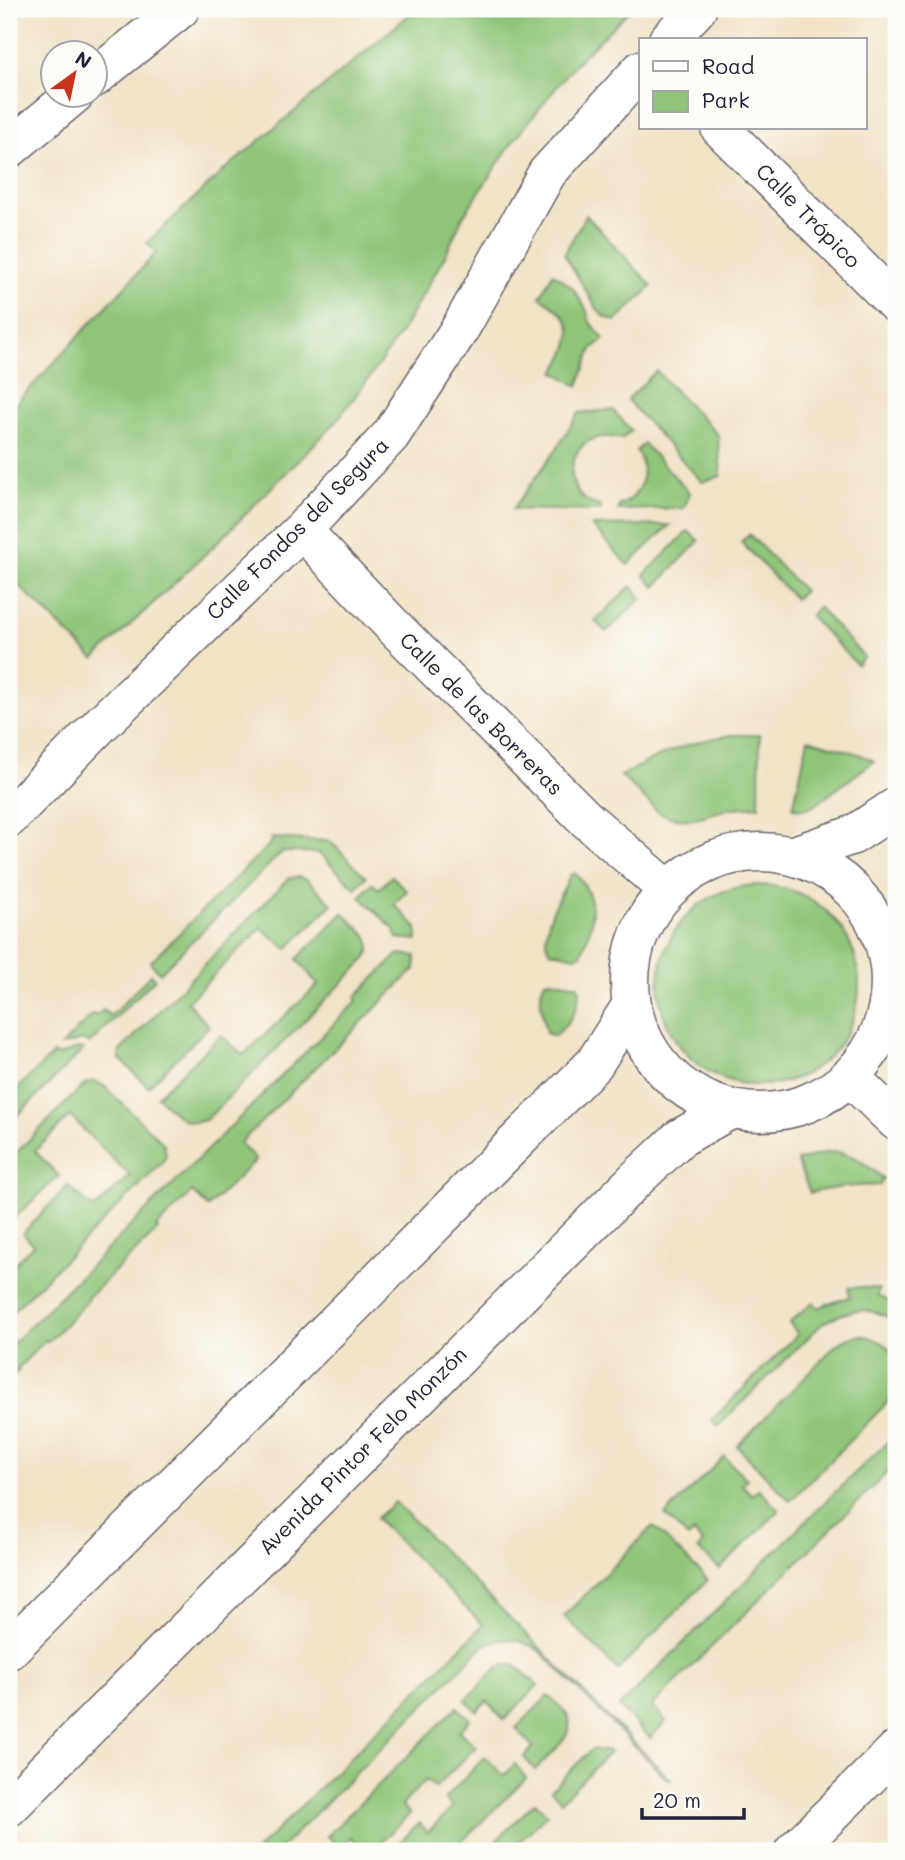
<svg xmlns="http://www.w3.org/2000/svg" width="905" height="1860" viewBox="0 0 905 1860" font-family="Mali,sans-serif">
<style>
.green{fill:#8fc578;stroke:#58745a;stroke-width:2}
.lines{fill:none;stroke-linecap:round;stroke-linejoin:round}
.minor-casing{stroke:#6b656c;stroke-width:41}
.minor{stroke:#fff;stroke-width:38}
.labels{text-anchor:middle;stroke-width:5;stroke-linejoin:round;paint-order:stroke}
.street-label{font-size:21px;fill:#22223b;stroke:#fdfcf7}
</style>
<rect width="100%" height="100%" fill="#fdfcf7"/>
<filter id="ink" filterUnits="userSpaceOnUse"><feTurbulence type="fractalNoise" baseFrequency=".0143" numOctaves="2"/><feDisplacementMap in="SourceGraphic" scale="14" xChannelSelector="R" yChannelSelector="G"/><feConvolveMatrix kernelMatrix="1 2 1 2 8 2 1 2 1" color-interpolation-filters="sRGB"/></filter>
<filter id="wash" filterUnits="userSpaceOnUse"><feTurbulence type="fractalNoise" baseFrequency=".00686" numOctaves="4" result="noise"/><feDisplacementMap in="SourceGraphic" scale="28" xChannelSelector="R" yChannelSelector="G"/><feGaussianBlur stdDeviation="1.57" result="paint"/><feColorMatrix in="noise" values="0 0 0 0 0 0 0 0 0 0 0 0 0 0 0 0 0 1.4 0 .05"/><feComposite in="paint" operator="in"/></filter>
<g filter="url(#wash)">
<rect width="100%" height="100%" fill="#f2e2c6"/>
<path class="green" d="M 416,9 L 631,9 L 575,64 L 509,147 L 462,218 L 446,254 L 402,331 L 370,377 L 334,424 L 217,543 L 94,659 L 9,576 L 9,411 L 157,252 L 147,243 L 221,173 Z
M 586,215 L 652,286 L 616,321 L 603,316 L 597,309 L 564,254 Z
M 553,273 L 573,288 L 586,309 L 590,322 L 604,339 L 592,349 L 578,386 L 555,372 C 577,335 578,321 540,297 Z
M 656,371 L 718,435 L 721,476 L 702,482 L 627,400 Z
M 613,410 L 631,431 L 622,439 C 564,423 556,498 600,506 L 601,511 L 513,509 L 555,451 L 579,413 Z
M 644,444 L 690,493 L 684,508 L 618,510 L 619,505 C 641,499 650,469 636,451 Z
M 670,525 L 628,565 L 592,526 Z
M 688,531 L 699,541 L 655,587 L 644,575 Z
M 749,534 L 804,591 L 795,599 L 741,542 Z
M 631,586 L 642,598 L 606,632 L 595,621 Z
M 818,607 L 864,657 L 857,665 L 810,616 Z
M 732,735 L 760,735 L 759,806 L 731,808 L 690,820 L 670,817 L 658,812 L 621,776 C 657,755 690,741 732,735 Z
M 808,739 L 859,754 L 874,761 L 814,806 L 803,809 L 793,808 Z
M 271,838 L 330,841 L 366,877 L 355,888 L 319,853 L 282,852 L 160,973 L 150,962 L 273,841 Z
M 575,873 C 599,898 594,925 581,954 L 576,956 L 550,951 C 548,947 546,944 546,940 C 545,920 562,892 571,874 Z
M 392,876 L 407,891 L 394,904 L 417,928 L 417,940 L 397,938 L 394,929 L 360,897 L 372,883 L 379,889 Z
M 299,877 L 308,880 L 332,904 L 287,949 L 261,928 L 187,1002 L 209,1026 L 148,1087 L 119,1058 L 120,1051 L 289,878 Z
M659 985a100 100 0 1 1 200 0a100 100 0 1 1-200 0Z
M 343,913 L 369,938 L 370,950 L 366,959 L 207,1119 C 185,1130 172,1110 157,1096 L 221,1035 L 243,1055 L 318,985 L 297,959 Z
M 399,954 L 416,956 L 415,969 L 240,1143 L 256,1160 L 208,1207 L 192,1192 L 156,1228 L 158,1230 L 87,1298 L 88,1300 L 48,1342 L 46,1340 L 18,1368 L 19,1370 L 9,1380 L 9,1347 L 357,1001 L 356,996 Z
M 151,974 L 155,979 L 89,1044 L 83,1040 L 61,1046 L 93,1014 L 96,1016 L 103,1010 L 111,1016 Z
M 551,980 L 577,985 L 580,990 C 578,1010 570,1022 555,1036 L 546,1033 C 544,1017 536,996 545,981 Z
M 79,1048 L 84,1049 L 9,1124 L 9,1092 L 14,1087 L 16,1090 L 53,1054 L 58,1056 Z
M 95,1081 L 104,1086 L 164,1144 L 166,1156 L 162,1163 L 9,1315 L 9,1270 L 33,1245 L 23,1233 L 68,1186 L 94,1209 L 130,1176 L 70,1116 L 35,1151 L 59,1176 L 11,1221 L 9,1219 L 9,1160 L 85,1084 Z
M 829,1152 C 852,1151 865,1164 883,1178 L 880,1185 C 856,1186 833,1187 810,1193 L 797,1161 Z
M 862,1287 L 879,1289 L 877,1296 L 896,1304 L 896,1320 C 863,1306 855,1307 823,1323 L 718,1426 L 712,1420 L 798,1334 L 789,1323 L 813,1302 L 819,1308 L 827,1304 L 850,1297 L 848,1288 Z
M 861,1335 C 868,1337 877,1339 883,1343 C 898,1353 901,1380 894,1396 L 790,1501 L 737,1446 L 837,1344 L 849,1338 Z
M 896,1434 L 896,1464 L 652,1706 L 666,1721 L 650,1738 L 619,1707 L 833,1494 Z
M 724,1457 L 747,1479 L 742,1485 L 752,1495 L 759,1489 L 779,1511 L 720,1569 L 698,1549 L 703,1543 L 694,1533 L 688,1538 L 665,1515 Z
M 395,1502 L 671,1780 L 668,1780 L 539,1650 C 518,1638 506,1636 484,1645 L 278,1851 L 256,1851 L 483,1625 L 376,1518 Z
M 653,1526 L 708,1580 L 618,1670 L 564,1616 Z
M 504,1664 L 516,1666 L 538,1685 L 504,1720 L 487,1701 L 477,1711 L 465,1700 L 497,1668 Z
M 548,1696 C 554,1701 564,1709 568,1716 C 577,1734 546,1758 535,1770 L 524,1757 L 533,1747 L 516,1728 Z
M 457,1707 L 470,1719 L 459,1731 L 476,1747 L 435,1788 L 426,1780 L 402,1805 L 410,1814 L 372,1851 L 365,1851 L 351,1837 L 340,1849 L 327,1836 Z
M 592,1749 L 610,1752 L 561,1801 L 551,1790 Z
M 485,1757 L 504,1776 L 515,1764 L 526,1778 L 452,1851 L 391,1851 L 419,1823 L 428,1832 L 453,1807 L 445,1798 Z
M 535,1802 L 547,1814 L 510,1851 L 492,1851 L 490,1847 Z"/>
</g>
<g filter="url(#ink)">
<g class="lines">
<defs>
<path id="minor" d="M 668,40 L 697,9
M 94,78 L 180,9
M 720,128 L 896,304
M 9,149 L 75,94
M 302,530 L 391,624 L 586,819 L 667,889
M 9,818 L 102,723 L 302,530 L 391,435 L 461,327 L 547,173 L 641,70
M630 982a130 130 0 1 1 260 0a130 130 0 1 1-260 0Z
M 794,855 L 853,835 L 896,807
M 851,1078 L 896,1121
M 9,1650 L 594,1064 L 631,1006
M 9,1807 L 637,1178 L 680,1138 L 730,1110
M 794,1851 L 896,1750"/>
</defs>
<use href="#minor" class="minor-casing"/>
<use href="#minor" class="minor"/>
</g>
</g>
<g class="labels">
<g class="street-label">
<text transform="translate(808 216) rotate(45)" y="7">Calle Trópico</text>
<text transform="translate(298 529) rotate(-45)" y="7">Calle Fondos del Segura</text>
<text transform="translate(481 714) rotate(45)" y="7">Calle de las Borreras</text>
<text transform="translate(363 1451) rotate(-45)" y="7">Avenida Pintor Felo Monzón</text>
</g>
</g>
<rect width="905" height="1860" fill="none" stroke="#fdfcf7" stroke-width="35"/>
<rect x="639" y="38" width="228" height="91" fill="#fdfcf7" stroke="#a5a5ac" stroke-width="2"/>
<rect x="653" y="61" width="35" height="10" fill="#ffffff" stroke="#a5a5ac" stroke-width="2"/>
<text x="702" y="74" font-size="21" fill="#22223b">Road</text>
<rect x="653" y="91" width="35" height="21" fill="#8fc578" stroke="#a5a5ac" stroke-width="2"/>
<text x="702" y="108" font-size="21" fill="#22223b">Park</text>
<g transform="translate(74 74) rotate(33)"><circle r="33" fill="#fdfcf7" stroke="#a5a5ac" stroke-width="2"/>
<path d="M0-5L12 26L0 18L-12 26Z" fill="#c8321e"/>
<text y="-10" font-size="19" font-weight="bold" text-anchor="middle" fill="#22223b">N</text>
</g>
<path d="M642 1808v10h102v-10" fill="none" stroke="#22223b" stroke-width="3.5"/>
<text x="653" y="1808" font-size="21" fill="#22223b" stroke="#fdfcf7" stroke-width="5" paint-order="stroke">20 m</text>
</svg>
